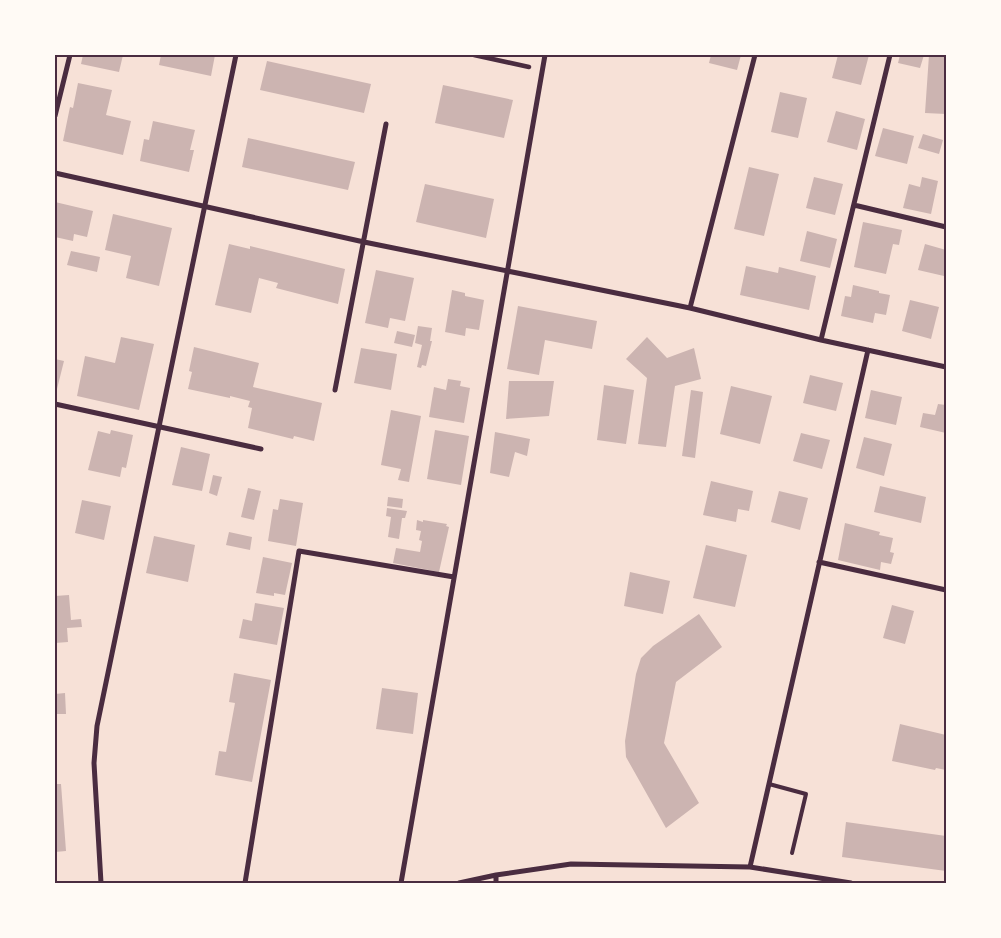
<svg xmlns="http://www.w3.org/2000/svg" width="1001" height="938" viewBox="0 0 1001 938" font-family="'Open Sans',sans-serif">
<style>
.building{fill:#ccb4b1}
.lines{fill:none;stroke-linecap:round;stroke-linejoin:round}
.service{stroke:#4a2c40;stroke-width:4}
.pedestrian{stroke:#4a2c40;stroke-width:4.5}
.minor{stroke:#4a2c40;stroke-width:5}
.neatline{fill:none;stroke:#4a2c40;stroke-width:2}
</style>
<rect width="100%" height="100%" fill="#f7e1d7"/>
<path class="building" d="M 83,55 L 123,55 L 119,72 L 81,64 Z
M 161,55 L 215,55 L 211,76 L 159,65 Z
M 711,55 L 741,55 L 737,70 L 709,63 Z
M 838,55 L 869,55 L 861,85 L 832,78 Z
M 900,55 L 924,55 L 920,68 L 898,63 Z
M 929,55 L 946,55 L 946,114 L 925,113 Z
M 267,61 L 371,84 L 364,113 L 260,90 Z
M 78,83 L 112,90 L 106,115 L 131,121 L 123,155 L 63,141 L 70,107 L 73,108 Z
M 443,85 L 513,100 L 504,138 L 435,123 Z
M 780,92 L 807,98 L 798,138 L 771,132 Z
M 836,111 L 865,119 L 857,150 L 827,142 Z
M 153,121 L 195,130 L 190,150 L 194,150 L 189,172 L 140,161 L 144,139 L 149,140 Z
M 883,128 L 914,136 L 907,164 L 875,156 Z
M 923,134 L 943,140 L 939,154 L 918,148 Z
M 248,138 L 355,162 L 348,190 L 242,167 Z
M 749,167 L 779,174 L 764,236 L 734,229 Z
M 814,177 L 843,184 L 835,215 L 806,208 Z
M 922,177 L 938,181 L 931,214 L 903,208 L 909,184 L 920,187 Z
M 425,184 L 494,199 L 486,238 L 416,222 Z
M 55,202 L 93,211 L 87,237 L 74,234 L 73,241 L 55,237 Z
M 113,214 L 172,228 L 159,286 L 126,278 L 131,256 L 105,250 Z
M 863,222 L 902,230 L 899,245 L 893,244 L 886,274 L 854,267 Z
M 807,231 L 837,239 L 830,268 L 800,261 Z
M 229,244 L 250,249 L 250,246 L 345,269 L 338,304 L 276,288 L 278,283 L 259,278 L 251,313 L 215,305 Z
M 925,244 L 946,250 L 946,270 L 944,276 L 918,270 Z
M 71,251 L 100,257 L 97,272 L 67,265 Z
M 746,266 L 778,273 L 779,267 L 816,276 L 809,310 L 740,295 Z
M 376,270 L 414,278 L 405,321 L 390,318 L 388,328 L 365,323 Z
M 853,285 L 879,291 L 879,293 L 890,295 L 886,315 L 875,313 L 873,323 L 841,316 L 845,296 L 851,297 Z
M 452,290 L 465,293 L 465,296 L 484,300 L 479,330 L 466,328 L 465,336 L 445,332 Z
M 910,300 L 939,307 L 931,339 L 902,331 Z
M 518,306 L 597,321 L 592,349 L 545,340 L 539,375 L 507,369 Z
M 418,326 L 432,328 L 430,341 L 432,341 L 426,366 L 422,365 L 421,368 L 417,367 L 422,345 L 415,343 Z
M 397,331 L 415,335 L 412,347 L 394,343 Z
M 121,337 L 154,344 L 139,410 L 77,396 L 85,356 L 115,363 Z
M 647,337 L 667,358 L 694,348 L 701,379 L 675,386 L 666,447 L 638,444 L 647,378 L 626,359 Z
M 194,347 L 259,363 L 253,387 L 322,403 L 314,441 L 294,436 L 293,439 L 248,428 L 252,408 L 248,407 L 250,401 L 230,396 L 230,398 L 188,389 L 192,372 L 189,371 Z
M 361,348 L 397,354 L 391,390 L 354,383 Z
M 55,359 L 64,361 L 57,389 L 55,389 Z
M 810,375 L 843,383 L 836,411 L 803,403 Z
M 448,379 L 461,381 L 460,386 L 470,388 L 464,423 L 429,417 L 434,387 L 446,390 Z
M 509,381 L 554,381 L 549,416 L 506,419 Z
M 604,385 L 634,390 L 626,444 L 597,440 Z
M 731,386 L 772,396 L 760,444 L 720,434 Z
M 691,390 L 703,392 L 695,458 L 682,456 Z
M 871,390 L 902,397 L 896,425 L 865,418 Z
M 938,404 L 946,405 L 946,433 L 920,427 L 923,413 L 935,415 Z
M 391,410 L 421,416 L 409,482 L 398,480 L 401,469 L 381,465 Z
M 111,430 L 133,435 L 126,468 L 122,467 L 120,477 L 88,470 L 98,431 L 110,434 Z
M 435,430 L 469,436 L 461,485 L 427,479 Z
M 495,432 L 530,439 L 527,456 L 515,452 L 509,477 L 490,473 Z
M 801,433 L 830,440 L 822,469 L 793,461 Z
M 864,437 L 892,444 L 884,476 L 856,468 Z
M 181,447 L 210,454 L 202,491 L 172,485 Z
M 213,475 L 222,477 L 217,496 L 209,493 Z
M 711,481 L 753,491 L 749,511 L 738,509 L 736,522 L 703,515 Z
M 880,486 L 926,497 L 921,523 L 874,512 Z
M 248,488 L 261,491 L 254,520 L 241,517 Z
M 779,491 L 808,498 L 800,530 L 771,522 Z
M 388,497 L 403,499 L 402,508 L 387,506 Z
M 280,499 L 303,503 L 296,546 L 268,541 L 273,509 L 278,510 Z
M 82,500 L 111,506 L 104,540 L 75,533 Z
M 387,508 L 407,511 L 405,518 L 402,518 L 399,539 L 388,537 L 391,517 L 386,516 Z
M 417,520 L 423,522 L 423,520 L 447,524 L 446,526 L 449,527 L 439,572 L 393,563 L 396,548 L 420,552 L 422,541 L 419,540 L 421,531 L 416,530 Z
M 845,523 L 880,532 L 879,535 L 893,538 L 890,552 L 894,553 L 891,564 L 881,562 L 880,570 L 838,560 Z
M 229,532 L 252,537 L 250,550 L 226,545 Z
M 154,536 L 195,545 L 188,582 L 146,573 Z
M 706,545 L 747,555 L 735,607 L 693,598 Z
M 263,557 L 292,563 L 285,595 L 274,593 L 274,596 L 256,593 Z
M 630,572 L 670,581 L 663,614 L 624,606 Z
M 69,595 L 71,620 L 81,619 L 82,627 L 67,628 L 68,642 L 55,643 L 55,596 Z
M 255,603 L 284,608 L 277,645 L 239,638 L 243,619 L 252,621 Z
M 892,605 L 914,611 L 905,644 L 883,638 Z
M 699,614 L 722,647 L 676,682 L 664,743 L 699,803 L 666,828 L 626,757 L 625,741 L 636,674 L 641,658 L 653,646 Z
M 234,673 L 271,680 L 252,782 L 215,775 L 219,751 L 226,752 L 235,703 L 229,702 Z
M 382,688 L 418,693 L 413,734 L 376,729 Z
M 65,693 L 66,714 L 55,714 L 55,694 Z
M 900,724 L 946,735 L 946,770 L 936,768 L 935,770 L 892,761 Z
M 55,784 L 61,784 L 66,851 L 55,852 Z
M 846,822 L 946,836 L 946,871 L 842,857 Z"/>
<g class="lines">
<path class="service" d="M 769,784 L 806,794 L 792,853"/>
<path class="pedestrian" d="M 474,55 L 529,67"/>
<path class="minor" d="M 55,116 L 70,55
M 55,173 L 364,242 L 690,308 L 821,340 L 946,367
M 854,205 L 946,227
M 690,308 L 755,55
M 821,340 L 890,55
M 335,390 L 386,124
M 55,404 L 261,449
M 819,562 L 946,590
M 750,867 L 868,350
M 496,875 L 496,883
M 101,883 L 94,763 L 97,726 L 236,55
M 245,883 L 299,551 L 454,577
M 401,883 L 545,55
M 459,883 L 496,875 L 571,864 L 750,867 L 851,883"/>
</g>
<rect width="1001" height="938" fill="none" stroke="#fffaf5" stroke-width="112"/>
<rect x="56" y="56" width="889" height="826" class="neatline"/>
</svg>
